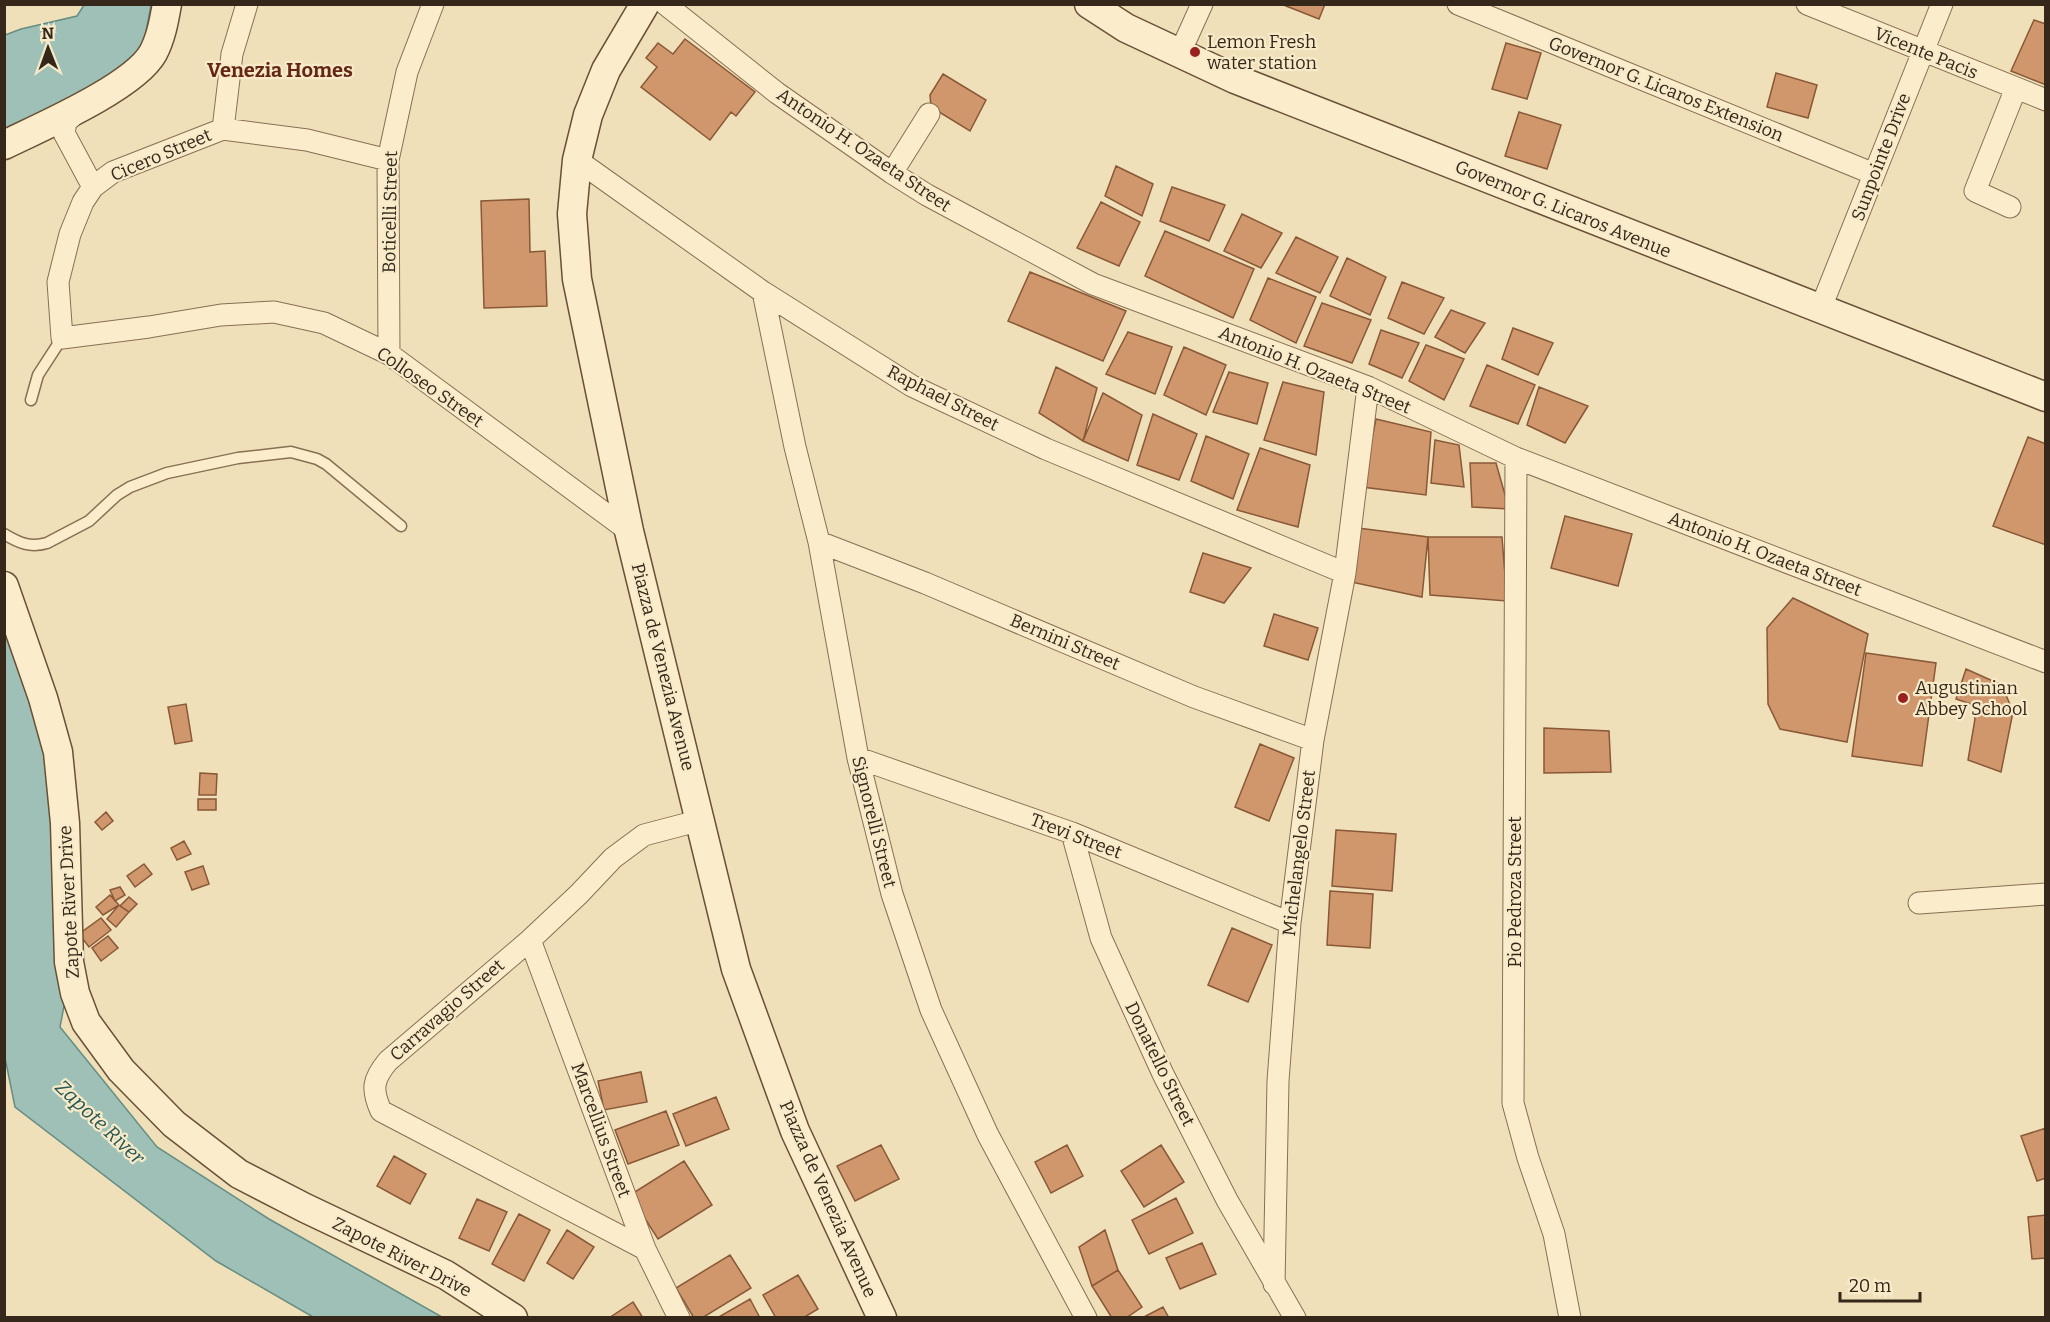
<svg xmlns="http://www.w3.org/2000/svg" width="2050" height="1322" viewBox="0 0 2050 1322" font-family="Bitter,serif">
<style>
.water{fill:#9ec0b6;stroke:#668d84;stroke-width:1.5}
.building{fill:#d1976c;stroke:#885837;stroke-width:1.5}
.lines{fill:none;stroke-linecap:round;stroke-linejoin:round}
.lane-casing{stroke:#876f53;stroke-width:13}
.street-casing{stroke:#876f53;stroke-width:23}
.secondary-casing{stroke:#695036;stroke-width:31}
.lane{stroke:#fbedcc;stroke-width:10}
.street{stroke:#fbedcc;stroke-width:21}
.secondary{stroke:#fbedcc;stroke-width:28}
.poi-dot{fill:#9a1f1f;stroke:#f7eac9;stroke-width:2}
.labels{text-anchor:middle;stroke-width:4.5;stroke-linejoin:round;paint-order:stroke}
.poi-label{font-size:18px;fill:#352719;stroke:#f7eac9;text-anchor:start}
.street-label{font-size:18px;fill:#352719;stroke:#f7eac9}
.neighbourhood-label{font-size:20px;font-weight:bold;fill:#642716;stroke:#f7eac9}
.water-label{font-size:20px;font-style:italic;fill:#275654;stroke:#f7eac9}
</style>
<rect width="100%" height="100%" fill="#f0e0b9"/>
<path class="water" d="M 84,5 L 151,5 L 139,69 L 5,135 L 5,35 L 21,29 L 77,16 Z
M 4,620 L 63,800 L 68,985 L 60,1027 L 157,1147 L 269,1219 L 442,1317 L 313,1317 L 216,1261 L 15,1107 L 4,1053 Z"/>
<path class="building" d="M 1281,4 L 1325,4 L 1319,19 Z
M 2034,20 L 2046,24 L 2046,85 L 2011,71 Z
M 685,39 L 755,92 L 736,116 L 731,112 L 710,140 L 641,87 L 657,67 L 646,58 L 658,43 L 673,54 Z
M 1506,43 L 1541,53 L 1527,99 L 1492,89 Z
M 1776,73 L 1817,85 L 1808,118 L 1767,107 Z
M 943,74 L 986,100 L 970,131 L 931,107 L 930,95 Z
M 1519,112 L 1561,125 L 1547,169 L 1505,156 Z
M 1116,166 L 1153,184 L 1142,216 L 1105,196 Z
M 1172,187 L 1225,205 L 1209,241 L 1160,221 Z
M 529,199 L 530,252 L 545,251 L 547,306 L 484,308 L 481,201 Z
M 1101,202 L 1140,222 L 1119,266 L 1077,248 Z
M 1242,214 L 1282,233 L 1261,268 L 1224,251 Z
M 1165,231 L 1254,269 L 1233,318 L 1145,276 Z
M 1296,237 L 1338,257 L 1320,293 L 1276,273 Z
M 1347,258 L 1386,277 L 1370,315 L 1330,296 Z
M 1030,272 L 1126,311 L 1103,361 L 1008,321 Z
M 1268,278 L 1316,297 L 1296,343 L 1250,320 Z
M 1402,282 L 1444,298 L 1424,334 L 1388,318 Z
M 1322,303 L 1371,320 L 1352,363 L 1304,346 Z
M 1451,310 L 1485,323 L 1465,353 L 1435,337 Z
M 1513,328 L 1553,343 L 1538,375 L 1502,359 Z
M 1381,330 L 1419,343 L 1402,378 L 1369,364 Z
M 1128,332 L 1172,347 L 1155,394 L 1106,374 Z
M 1426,345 L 1464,359 L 1444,400 L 1409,381 Z
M 1184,347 L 1226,365 L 1206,415 L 1164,395 Z
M 1487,365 L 1535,385 L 1518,424 L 1470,406 Z
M 1056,367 L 1097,388 L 1083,441 L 1039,413 Z
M 1229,372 L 1268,383 L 1257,424 L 1213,412 Z
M 1283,382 L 1324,392 L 1316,455 L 1264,440 Z
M 1539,387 L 1588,406 L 1565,443 L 1527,425 Z
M 1103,393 L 1142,415 L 1128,461 L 1083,441 Z
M 1153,414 L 1197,434 L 1179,480 L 1137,465 Z
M 1376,419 L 1431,432 L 1426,495 L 1362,487 Z
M 1206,436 L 1249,454 L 1233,499 L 1191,481 Z
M 2028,437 L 2046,444 L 2046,545 L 1993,526 Z
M 1435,440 L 1459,445 L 1464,487 L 1431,483 Z
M 1260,448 L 1310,465 L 1298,527 L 1237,510 Z
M 1470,463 L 1496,463 L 1509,509 L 1472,507 Z
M 1565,516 L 1632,534 L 1618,586 L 1551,568 Z
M 1358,528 L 1428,537 L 1422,597 L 1351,582 Z
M 1428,537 L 1502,537 L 1507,601 L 1430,595 Z
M 1203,553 L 1251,568 L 1224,603 L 1190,592 Z
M 1793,598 L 1868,634 L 1847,742 L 1780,729 L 1768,704 L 1767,628 Z
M 1274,614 L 1318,628 L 1308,660 L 1264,646 Z
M 1866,653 L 1936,663 L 1922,766 L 1852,756 Z
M 1966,669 L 2002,685 L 2013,712 L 2001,772 L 1968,760 L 1975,719 L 1971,704 L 1956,699 Z
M 186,704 L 192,741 L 175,744 L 168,707 Z
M 1544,728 L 1609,731 L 1611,772 L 1544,773 Z
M 1260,744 L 1294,758 L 1269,821 L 1235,807 Z
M 200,773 L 217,774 L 216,795 L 199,795 Z
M 198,799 L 216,799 L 216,810 L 198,810 Z
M 106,812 L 113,821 L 102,830 L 95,822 Z
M 1336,830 L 1396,834 L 1392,891 L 1332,886 Z
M 184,841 L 191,854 L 177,860 L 171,848 Z
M 144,864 L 152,874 L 135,887 L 127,876 Z
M 203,866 L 209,884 L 192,890 L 185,872 Z
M 120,887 L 125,895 L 115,901 L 110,890 Z
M 1330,891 L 1373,894 L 1370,948 L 1327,945 Z
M 110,895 L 119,905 L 103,915 L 96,907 Z
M 129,897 L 137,904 L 129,912 L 120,906 Z
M 119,905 L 129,912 L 116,927 L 107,919 Z
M 101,918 L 111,930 L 89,947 L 79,934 Z
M 1232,928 L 1272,945 L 1248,1002 L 1208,985 Z
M 108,936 L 118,948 L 101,961 L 92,948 Z
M 641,1072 L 647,1102 L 604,1110 L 598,1081 Z
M 716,1097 L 729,1129 L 686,1146 L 673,1114 Z
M 666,1111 L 679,1145 L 628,1164 L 615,1130 Z
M 2046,1128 L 2046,1178 L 2037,1181 L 2021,1136 Z
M 881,1145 L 899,1179 L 855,1201 L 837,1166 Z
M 1067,1145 L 1083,1176 L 1051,1193 L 1035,1162 Z
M 1161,1145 L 1184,1182 L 1144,1207 L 1121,1171 Z
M 394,1156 L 426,1174 L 410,1204 L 377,1186 Z
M 684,1161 L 712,1205 L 658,1239 L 630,1195 Z
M 1176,1198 L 1193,1233 L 1149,1254 L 1132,1220 Z
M 477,1199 L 507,1212 L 489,1251 L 459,1238 Z
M 519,1214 L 550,1230 L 524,1281 L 492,1264 Z
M 2046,1215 L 2046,1258 L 2032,1259 L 2028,1217 Z
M 567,1230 L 594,1247 L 573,1279 L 547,1263 Z
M 1105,1230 L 1118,1270 L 1092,1286 L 1079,1247 Z
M 1202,1243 L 1216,1274 L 1180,1289 L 1166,1258 Z
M 730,1255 L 751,1288 L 702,1318 L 694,1318 L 676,1288 Z
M 1118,1270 L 1142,1307 L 1126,1318 L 1112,1318 L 1092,1286 Z
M 798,1275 L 818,1309 L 803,1318 L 776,1318 L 763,1295 Z
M 750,1299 L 760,1318 L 717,1318 Z
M 633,1302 L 643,1318 L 609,1318 Z
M 1163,1307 L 1169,1318 L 1142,1318 Z"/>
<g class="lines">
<defs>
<path id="lane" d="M 31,400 L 38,375 L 62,338
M 4,534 C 19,543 30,548 47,543 L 89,521 L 117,495 L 130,487 L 167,473 L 238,458 L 291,452 L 317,459 L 326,464 L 401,526"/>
<path id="street" d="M 665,4 L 777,93 L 892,173 L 927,195 L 1093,284 L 1368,387 L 1516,458 L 2046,662
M 1458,4 L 1874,174
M 1807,4 L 2046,100
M 1179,55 L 1202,4
M 79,110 L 66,122 L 64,133 L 93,187
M 223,129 L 232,54 L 247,4
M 388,160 L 307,140 L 223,129 L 113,172 L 93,187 L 83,202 L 70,234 L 58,282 L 62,338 L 149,327 L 221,315 L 274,312 L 324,323 L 389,354 L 629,531
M 577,160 L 763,292 L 912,386 L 1046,449 L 1345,573
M 892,173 L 929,114
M 2010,207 L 1975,191 L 2016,88
M 763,292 L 795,447 L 819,542 L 858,758 L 892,894 L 931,1010 L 988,1135 L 1086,1318
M 1820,310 L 1942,4
M 389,354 L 388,160 L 407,72 L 433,4
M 1516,458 L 1513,1103 L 1528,1158 L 1554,1234 L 1570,1318
M 819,542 L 925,583 L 1194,697 L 1313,740
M 858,758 L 1072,833 L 1290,923
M 1072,833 L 1101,938 L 1163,1074 L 1227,1200 L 1295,1318
M 1919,903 L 2046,894
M 530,940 L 645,1249 L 679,1318
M 645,1249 L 381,1111 C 371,1089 373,1079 388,1061 L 530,940 L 579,894 L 613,858 L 644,835 L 701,820
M 1274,1284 L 1278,1081 L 1290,923 L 1313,740 L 1345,573 L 1368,387"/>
<path id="secondary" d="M 645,4 L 606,70 L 588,115 L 577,160 L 572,214 L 577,279 L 629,531 L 736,969 L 795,1131 L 882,1318
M 1089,4 L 1126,28 L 1235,79 L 2046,397
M 4,145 C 41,127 134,87 153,53 C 161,38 164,21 167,4
M 4,586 L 43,698 L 58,752 L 65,823 L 69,962 L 75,993 L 86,1022 L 121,1070 L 174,1124 L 239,1174 L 305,1208 L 446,1275 L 513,1318"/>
</defs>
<use href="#lane" class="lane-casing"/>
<use href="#street" class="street-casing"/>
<use href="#secondary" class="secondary-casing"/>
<use href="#lane" class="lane"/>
<use href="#street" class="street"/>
<use href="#secondary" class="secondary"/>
</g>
<g class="poi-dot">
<circle cx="1195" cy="52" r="6"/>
<circle cx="1903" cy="698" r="6"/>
</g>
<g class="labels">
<g class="poi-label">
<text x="1207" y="48">Lemon Fresh<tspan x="1207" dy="21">water station</tspan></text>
<text x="1915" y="694">Augustinian<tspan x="1915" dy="21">Abbey School</tspan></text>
</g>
<g class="street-label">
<text transform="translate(1926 53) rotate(22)" y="6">Vicente Pacis</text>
<text transform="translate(1666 89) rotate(22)" y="6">Governor G. Licaros Extension</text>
<text transform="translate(864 150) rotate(34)" y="6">Antonio H. Ozaeta Street</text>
<text transform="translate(161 155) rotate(-23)" y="6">Cicero Street</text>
<text transform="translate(1881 157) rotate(-69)" y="6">Sunpointe Drive</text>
<text transform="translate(1563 209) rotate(22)" y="6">Governor G. Licaros Avenue</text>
<text transform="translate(390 212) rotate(-89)" y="6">Boticelli Street</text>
<text transform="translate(1315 370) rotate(22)" y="6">Antonio H. Ozaeta Street</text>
<text transform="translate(430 387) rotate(35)" y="6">Colloseo Street</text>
<text transform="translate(943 398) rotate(27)" y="6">Raphael Street</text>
<text transform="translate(1765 554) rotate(21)" y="6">Antonio H. Ozaeta Street</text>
<text transform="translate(1065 642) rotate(23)" y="6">Bernini Street</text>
<text transform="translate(663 667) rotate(76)" y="6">Piazza de Venezia Avenue</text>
<text transform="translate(874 822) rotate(76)" y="6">Signorelli Street</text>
<text transform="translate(1076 836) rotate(21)" y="6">Trevi Street</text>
<text transform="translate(1299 853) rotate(-83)" y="6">Michelangelo Street</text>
<text transform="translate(1515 892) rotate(-90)" y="6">Pio Pedroza Street</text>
<text transform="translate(69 902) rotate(-93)" y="6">Zapote River Drive</text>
<text transform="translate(447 1010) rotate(-41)" y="6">Carravagio Street</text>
<text transform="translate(1160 1064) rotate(64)" y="6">Donatello Street</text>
<text transform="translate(601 1130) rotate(70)" y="6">Marcellius Street</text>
<text transform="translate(828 1199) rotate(66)" y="6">Piazza de Venezia Avenue</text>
<text transform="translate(402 1257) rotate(27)" y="6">Zapote River Drive</text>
</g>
<g class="neighbourhood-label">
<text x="280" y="77">Venezia Homes</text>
</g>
<g class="water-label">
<text transform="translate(100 1122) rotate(43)" y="7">Zapote River</text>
</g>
</g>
<rect width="2050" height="1322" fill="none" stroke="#352719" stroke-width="12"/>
<g transform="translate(48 48) rotate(359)" stroke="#f7eac9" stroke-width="4.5" paint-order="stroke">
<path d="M0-4.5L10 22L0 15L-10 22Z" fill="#352719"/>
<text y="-9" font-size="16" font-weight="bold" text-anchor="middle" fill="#352719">N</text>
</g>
<path d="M1840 1292v9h80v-9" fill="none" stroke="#352719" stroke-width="3"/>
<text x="1849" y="1292" font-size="18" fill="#352719" stroke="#f7eac9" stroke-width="4.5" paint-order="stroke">20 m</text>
</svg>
